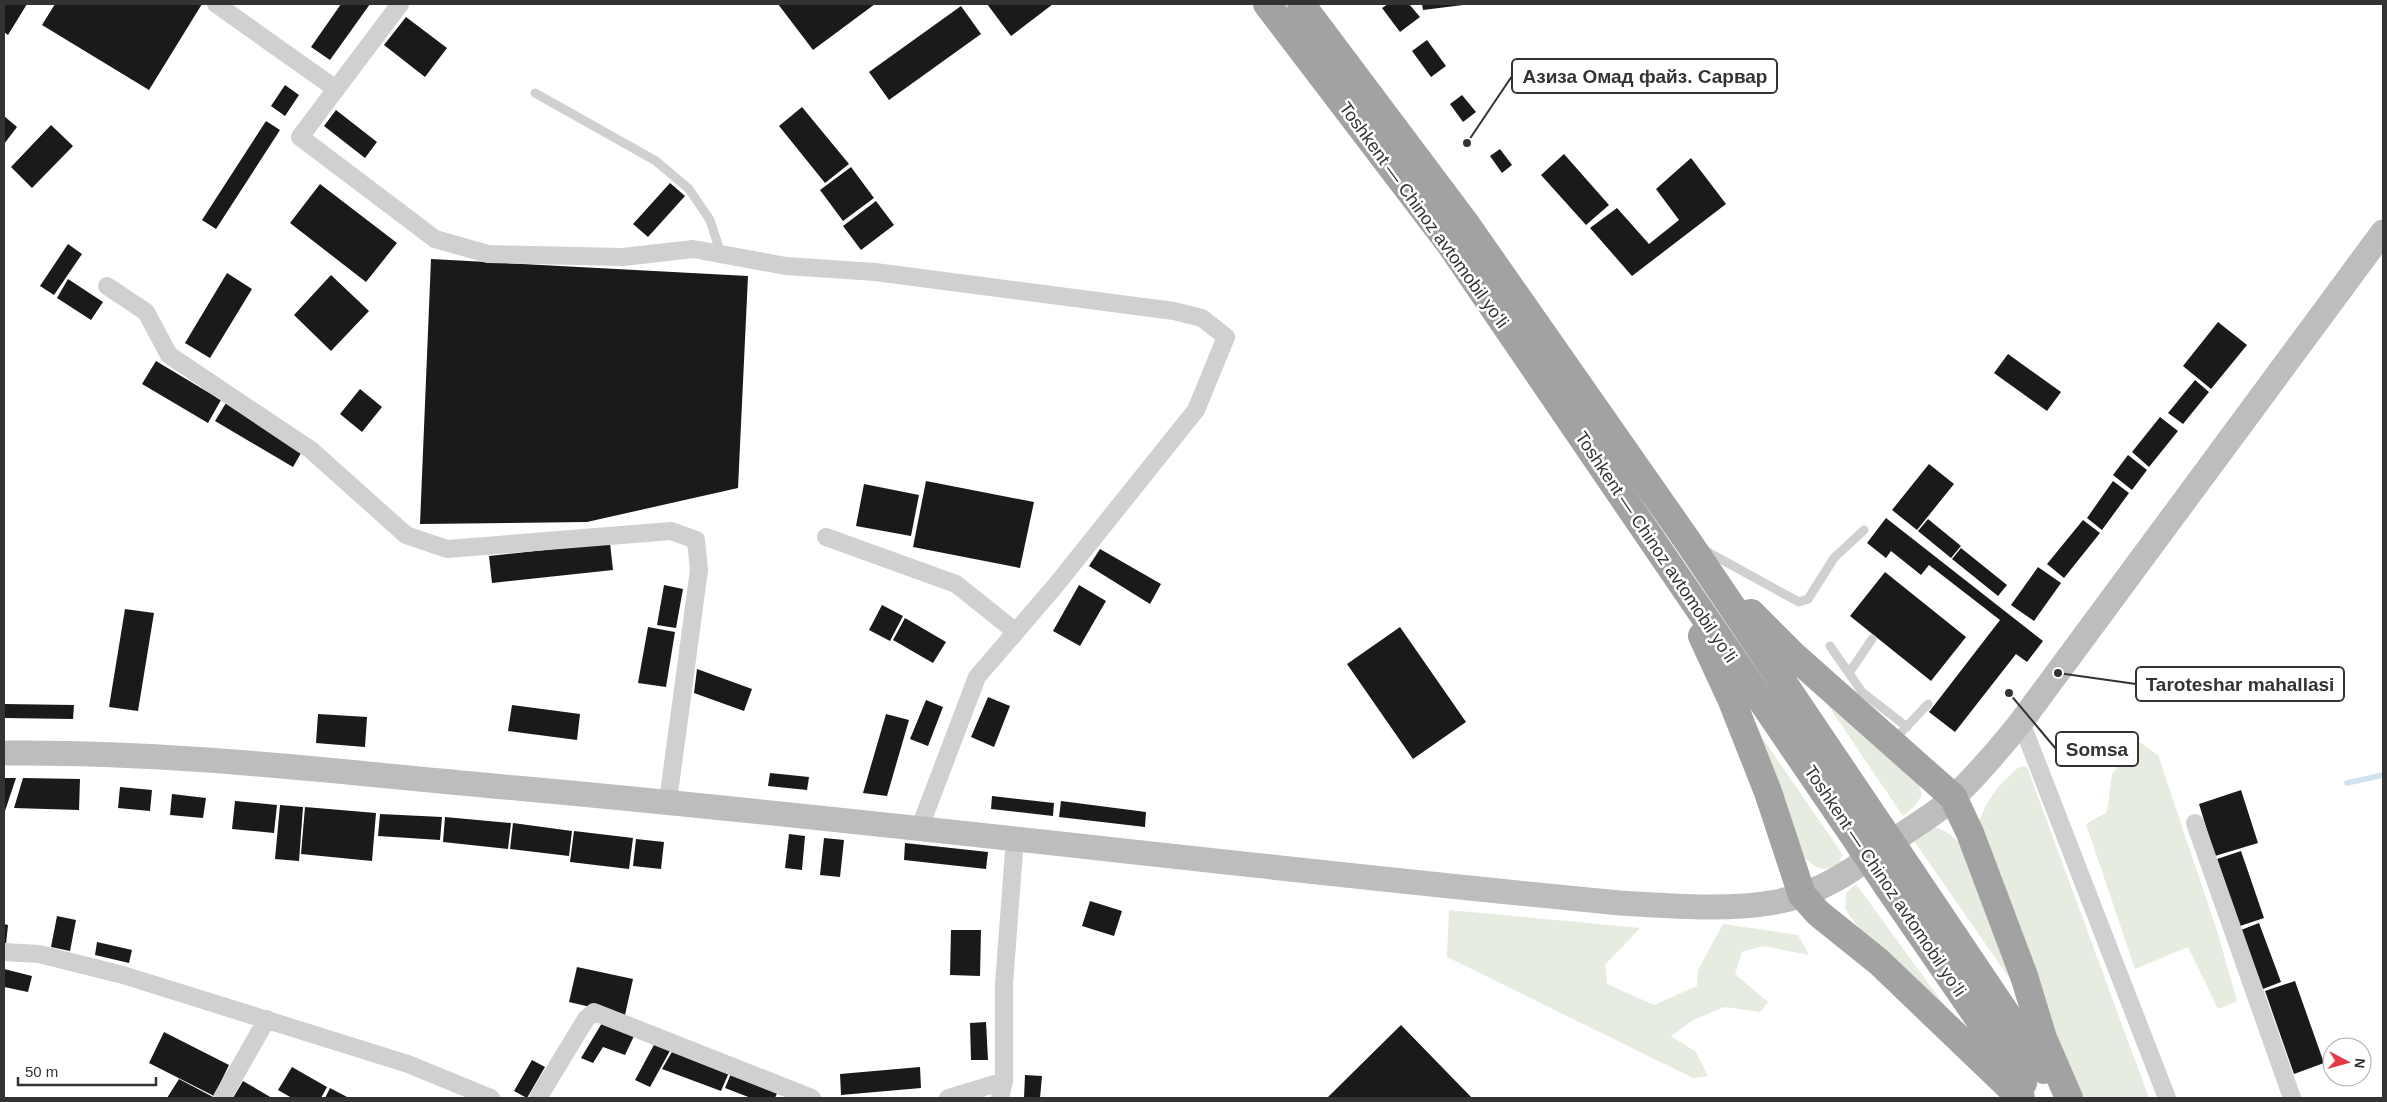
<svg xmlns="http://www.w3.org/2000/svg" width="2387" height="1102" viewBox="0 0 2387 1102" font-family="Arial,sans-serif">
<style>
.green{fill:#e6ecdf}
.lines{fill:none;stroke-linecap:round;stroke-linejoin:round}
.stream{stroke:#cfe2ee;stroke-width:5.5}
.building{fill:#1a1a1a}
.service{stroke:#d0d0d0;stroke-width:9}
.minor{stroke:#d0d0d0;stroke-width:18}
.secondary{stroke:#bdbdbd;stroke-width:25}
.trunk{stroke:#a2a2a2;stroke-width:28}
.trunk-bridge{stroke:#a2a2a2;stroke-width:28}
.labels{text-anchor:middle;stroke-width:5;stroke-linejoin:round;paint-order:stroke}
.street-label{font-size:18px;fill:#333;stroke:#fff}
.leader{fill:none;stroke:#333;stroke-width:2}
.callout-dot{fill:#333;stroke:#fff;stroke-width:2}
.callout{fill:#fff;stroke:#333;stroke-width:2}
.callout-label{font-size:19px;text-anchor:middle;font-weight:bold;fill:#333}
</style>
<rect width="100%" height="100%" fill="#fff"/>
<path class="green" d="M 1804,670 L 1918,782 L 1922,795 L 1914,807 L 1903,816 Z
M 1759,733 L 1843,855 L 1840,859 L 1842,863 C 1823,873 1817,870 1802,855 Z
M 2138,741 L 2158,755 L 2218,934 L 2237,1001 L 2218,1009 L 2188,947 L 2135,969 L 2086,824 L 2107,812 L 2112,774 Z
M 2019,767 L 2027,767 L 2149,1098 L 2084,1098 L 2072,1080 L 1978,824 C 1988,798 1998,785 2019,767 Z
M 1934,827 C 1949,831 1957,840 1966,852 L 2030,1008 L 1912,838 Z
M 1856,884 L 1963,1031 L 1861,931 L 1845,909 L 1846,893 Z
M 1449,910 L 1640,928 L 1605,965 L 1607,984 L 1654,1005 L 1697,986 L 1698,970 L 1723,924 L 1798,935 L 1809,955 L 1763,946 L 1742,952 L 1735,974 L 1768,1002 L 1760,1012 L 1724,1007 L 1693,1020 L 1671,1036 L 1696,1052 L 1708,1076 L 1693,1078 L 1447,957 Z"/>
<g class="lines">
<path class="stream" d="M 2347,783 L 2383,775"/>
</g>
<path class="building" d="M 4,4 L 27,4 L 8,35 L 4,32 Z
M 55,4 L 202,4 L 149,90 L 42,25 Z
M 341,4 L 370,4 L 330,60 L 311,47 Z
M 778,4 L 875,4 L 813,50 Z
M 987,4 L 1053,4 L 1011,36 Z
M 1388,4 L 1409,4 L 1420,17 L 1400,32 L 1382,8 Z
M 1422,4 L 1463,4 L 1463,5 L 1423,10 Z
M 961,6 L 981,34 L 889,100 L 869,72 Z
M 406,17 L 447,48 L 425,77 L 384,45 Z
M 1427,40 L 1446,66 L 1431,77 L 1412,51 Z
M 285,85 L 299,95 L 285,116 L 271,106 Z
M 1462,95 L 1476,112 L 1463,122 L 1450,104 Z
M 802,107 L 849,164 L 825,183 L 779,126 Z
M 336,110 L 377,142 L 365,158 L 324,126 Z
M 4,116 L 17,127 L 4,144 Z
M 266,121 L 280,130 L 216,229 L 202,220 Z
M 51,125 L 73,146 L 32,188 L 11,167 Z
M 1500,149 L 1512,165 L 1502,173 L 1490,156 Z
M 1564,154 L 1609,205 L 1586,225 L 1541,175 Z
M 1691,158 L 1726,204 L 1632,276 L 1590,228 L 1617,208 L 1649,244 L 1679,220 L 1656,189 Z
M 851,167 L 874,198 L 843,221 L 820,190 Z
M 670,183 L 685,196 L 648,237 L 633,224 Z
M 320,184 L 397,243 L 366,282 L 290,223 Z
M 876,201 L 894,225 L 861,250 L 843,226 Z
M 68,244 L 82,254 L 54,295 L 40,286 Z
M 431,259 L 748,276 L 738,488 L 587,522 L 420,524 Z
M 227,273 L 252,289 L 210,358 L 185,343 Z
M 331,275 L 369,311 L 331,351 L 294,315 Z
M 68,279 L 103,302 L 91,320 L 57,298 Z
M 2218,322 L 2247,345 L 2211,389 L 2183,366 Z
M 2008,354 L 2061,392 L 2047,411 L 1994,373 Z
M 156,361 L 221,400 L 208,423 L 142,384 Z
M 2195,380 L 2209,392 L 2183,424 L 2168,413 Z
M 360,389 L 382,407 L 362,432 L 340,414 Z
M 226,403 L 304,448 L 293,467 L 215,421 Z
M 2160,417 L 2178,431 L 2149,467 L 2132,452 Z
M 2128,455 L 2147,470 L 2132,490 L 2113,475 Z
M 1929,464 L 1954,484 L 1917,530 L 1892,510 Z
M 926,481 L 1034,502 L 1020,568 L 913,547 Z
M 2113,481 L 2129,493 L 2102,530 L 2087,518 Z
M 864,484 L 919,495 L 911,536 L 856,526 Z
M 1886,518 L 2043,641 L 2027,662 L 2016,654 L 1955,732 L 1929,712 L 2000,620 L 1929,565 L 1921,575 L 1891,551 L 1886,558 L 1867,543 Z
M 1928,519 L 1961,546 L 1951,558 L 1918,531 Z
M 2083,520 L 2100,533 L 2064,578 L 2047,564 Z
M 610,543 L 613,570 L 492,583 L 489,556 Z
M 1961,548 L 2007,585 L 1998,596 L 1952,559 Z
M 1100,549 L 1161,584 L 1150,604 L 1089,566 Z
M 2038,567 L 2061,583 L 2034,621 L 2011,605 Z
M 1885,572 L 1966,637 L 1931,681 L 1850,616 Z
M 664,585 L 683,589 L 676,628 L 657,625 Z
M 1079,585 L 1106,601 L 1080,646 L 1053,631 Z
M 882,605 L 903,616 L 890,641 L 869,630 Z
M 125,609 L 154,613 L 138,711 L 109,707 Z
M 905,618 L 946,642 L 933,663 L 893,640 Z
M 648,627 L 675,632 L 666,687 L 638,683 Z
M 1400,627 L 1466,722 L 1413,759 L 1347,664 Z
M 697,669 L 752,689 L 744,711 L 694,693 Z
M 988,697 L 1010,706 L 994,747 L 971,737 Z
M 926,700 L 943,707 L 928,746 L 910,739 Z
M 4,704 L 74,705 L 73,719 L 4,718 Z
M 512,705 L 580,714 L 577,740 L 508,731 Z
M 318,714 L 367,717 L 365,747 L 316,743 Z
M 886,714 L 909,720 L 887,796 L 863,793 Z
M 770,773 L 809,777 L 807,790 L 768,786 Z
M 4,778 L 16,778 L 4,814 Z
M 23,778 L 80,779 L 79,810 L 14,808 Z
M 120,787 L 152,790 L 150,811 L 118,808 Z
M 2241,790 L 2258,843 L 2215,856 L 2199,804 Z
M 172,794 L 206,798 L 203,818 L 170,815 Z
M 992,796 L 1054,803 L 1053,816 L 991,809 Z
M 235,801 L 277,805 L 274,833 L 232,829 Z
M 1061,801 L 1146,812 L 1145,827 L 1059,817 Z
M 280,805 L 303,807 L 299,861 L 275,859 Z
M 305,807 L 376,813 L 372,861 L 301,854 Z
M 380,814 L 442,817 L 440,840 L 378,836 Z
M 445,817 L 511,823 L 508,849 L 443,842 Z
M 513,823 L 572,831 L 569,856 L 510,849 Z
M 574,831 L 633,838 L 629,869 L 570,862 Z
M 789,834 L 805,836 L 802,870 L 785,868 Z
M 824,838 L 844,840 L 840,877 L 820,875 Z
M 636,839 L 664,842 L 661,869 L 633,866 Z
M 905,843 L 988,852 L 986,869 L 904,860 Z
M 2241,851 L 2264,918 L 2240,926 L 2217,859 Z
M 1090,901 L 1122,911 L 1114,936 L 1082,926 Z
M 57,916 L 76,920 L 70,951 L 51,947 Z
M 2259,923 L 2281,982 L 2263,989 L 2241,930 Z
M 4,924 L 8,925 L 6,944 L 4,944 Z
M 951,930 L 981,930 L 980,976 L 950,975 Z
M 97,942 L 132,950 L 129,963 L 95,955 Z
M 577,967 L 633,979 L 625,1015 L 569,1002 Z
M 4,969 L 32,976 L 28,992 L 4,987 Z
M 2295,981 L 2324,1063 L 2294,1074 L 2265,991 Z
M 986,1022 L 988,1060 L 971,1060 L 970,1023 Z
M 602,1023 L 634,1036 L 625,1055 L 603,1047 L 593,1063 L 581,1058 Z
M 1401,1025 L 1472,1098 L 1327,1098 Z
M 164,1032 L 229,1065 L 214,1096 L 149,1063 Z
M 655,1043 L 671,1049 L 650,1087 L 635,1080 Z
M 673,1050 L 730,1070 L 721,1091 L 662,1069 Z
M 532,1060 L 545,1067 L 527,1098 L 514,1091 Z
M 292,1067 L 327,1087 L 321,1098 L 292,1098 L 278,1090 Z
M 920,1067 L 921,1088 L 841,1095 L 840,1074 Z
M 732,1071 L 779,1089 L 775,1098 L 751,1098 L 725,1088 Z
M 1025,1075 L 1042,1076 L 1040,1098 L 1024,1098 Z
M 179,1079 L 213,1097 L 167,1098 Z
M 243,1081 L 272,1098 L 233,1098 Z
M 330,1088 L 349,1098 L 325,1098 Z"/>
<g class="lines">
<path class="service" d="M 535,93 L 656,161 L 689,189 L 710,220 L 721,254
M 1704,550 L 1799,602 L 1808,599 L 1834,558 L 1864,530
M 1830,646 L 1862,692 L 1907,727
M 1849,673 L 1872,639
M 1894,740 L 1928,704"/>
<path class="minor" d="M 216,4 L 336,89
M 400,4 L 300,137 L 435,239 L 488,254 L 623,257 L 693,249 L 786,266 L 875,272 L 1174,311 L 1202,318 L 1226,337 L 1196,410 L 1056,585 L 977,677 L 920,827
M 107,286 L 146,312 L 169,355 L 311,450 L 406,535 L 447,549 L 671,531 L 696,540 L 699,570 L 668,801
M 826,537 L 956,584 L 1016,632
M 2021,722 L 2167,1098
M 2195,823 L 2292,1098
M 4,952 L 39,954 L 123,975 L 408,1064 L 491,1098
M 222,1098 L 267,1019
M 538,1098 L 586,1019 L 594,1012 L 812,1098
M 948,1098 L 1004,1081
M 1000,1098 L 1004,1081 L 1004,984 L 1015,838"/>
<path class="secondary" d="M 4,753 C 175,751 346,773 516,788 C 885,821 1252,868 1620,903 C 1671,906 1726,911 1776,902 C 1826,893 1866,860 1906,832 C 1922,821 1941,810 1955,796 C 1979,773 2000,748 2021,722 L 2383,232"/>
<path class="trunk" d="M 1267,4 L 1450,244 L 1860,845
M 1301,4 L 1466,224 L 1689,543 L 1882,829
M 1751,613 L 1793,655 L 1953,797 L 1970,833 L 2024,976 L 2043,1038 L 2069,1098
M 1702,636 L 1732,701 L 1768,792 L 1802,895 L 1818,913 L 1879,962 L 2021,1098
M 1911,872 L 2044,1070
M 1888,887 L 2023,1083"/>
<path class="trunk-bridge" d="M 1882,829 L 1911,872
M 1860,845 L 1888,887"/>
</g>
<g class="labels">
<g class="street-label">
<text transform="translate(1424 215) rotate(54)" y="6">Toshkent — Chinoz avtomobil yoʻli</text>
<text transform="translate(1656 547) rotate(56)" y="6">Toshkent — Chinoz avtomobil yoʻli</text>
<text transform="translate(1885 881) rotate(56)" y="6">Toshkent — Chinoz avtomobil yoʻli</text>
</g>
</g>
<path class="leader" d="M1467 143L1512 76M2058 673L2136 684M2009 693L2056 749"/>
<g class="callout-dot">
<circle cx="1467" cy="143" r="5"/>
<circle cx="2058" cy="673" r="5"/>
<circle cx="2009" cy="693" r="5"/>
</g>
<g class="callout">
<rect x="1512" y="59" width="265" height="34" rx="5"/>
<rect x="2136" y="667" width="208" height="34" rx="5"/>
<rect x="2056" y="732" width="82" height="34" rx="5"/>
</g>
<g class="callout-label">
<text x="1645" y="83">Азиза Омад файз. Сарвар</text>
<text x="2240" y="691">Taroteshar mahallasi</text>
<text x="2097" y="756">Somsa</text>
</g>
<rect width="2387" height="1102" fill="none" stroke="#333333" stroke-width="10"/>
<g transform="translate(2347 1062) rotate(96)"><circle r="24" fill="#ffffff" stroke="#adadad"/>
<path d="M0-4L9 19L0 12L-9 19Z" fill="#e63946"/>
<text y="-8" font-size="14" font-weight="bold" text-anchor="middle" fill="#333333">N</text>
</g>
<path d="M18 1077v8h138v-8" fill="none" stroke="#333333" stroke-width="2.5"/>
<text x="25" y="1077" font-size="15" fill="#333333" stroke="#ffffff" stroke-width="4" paint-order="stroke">50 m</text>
</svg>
